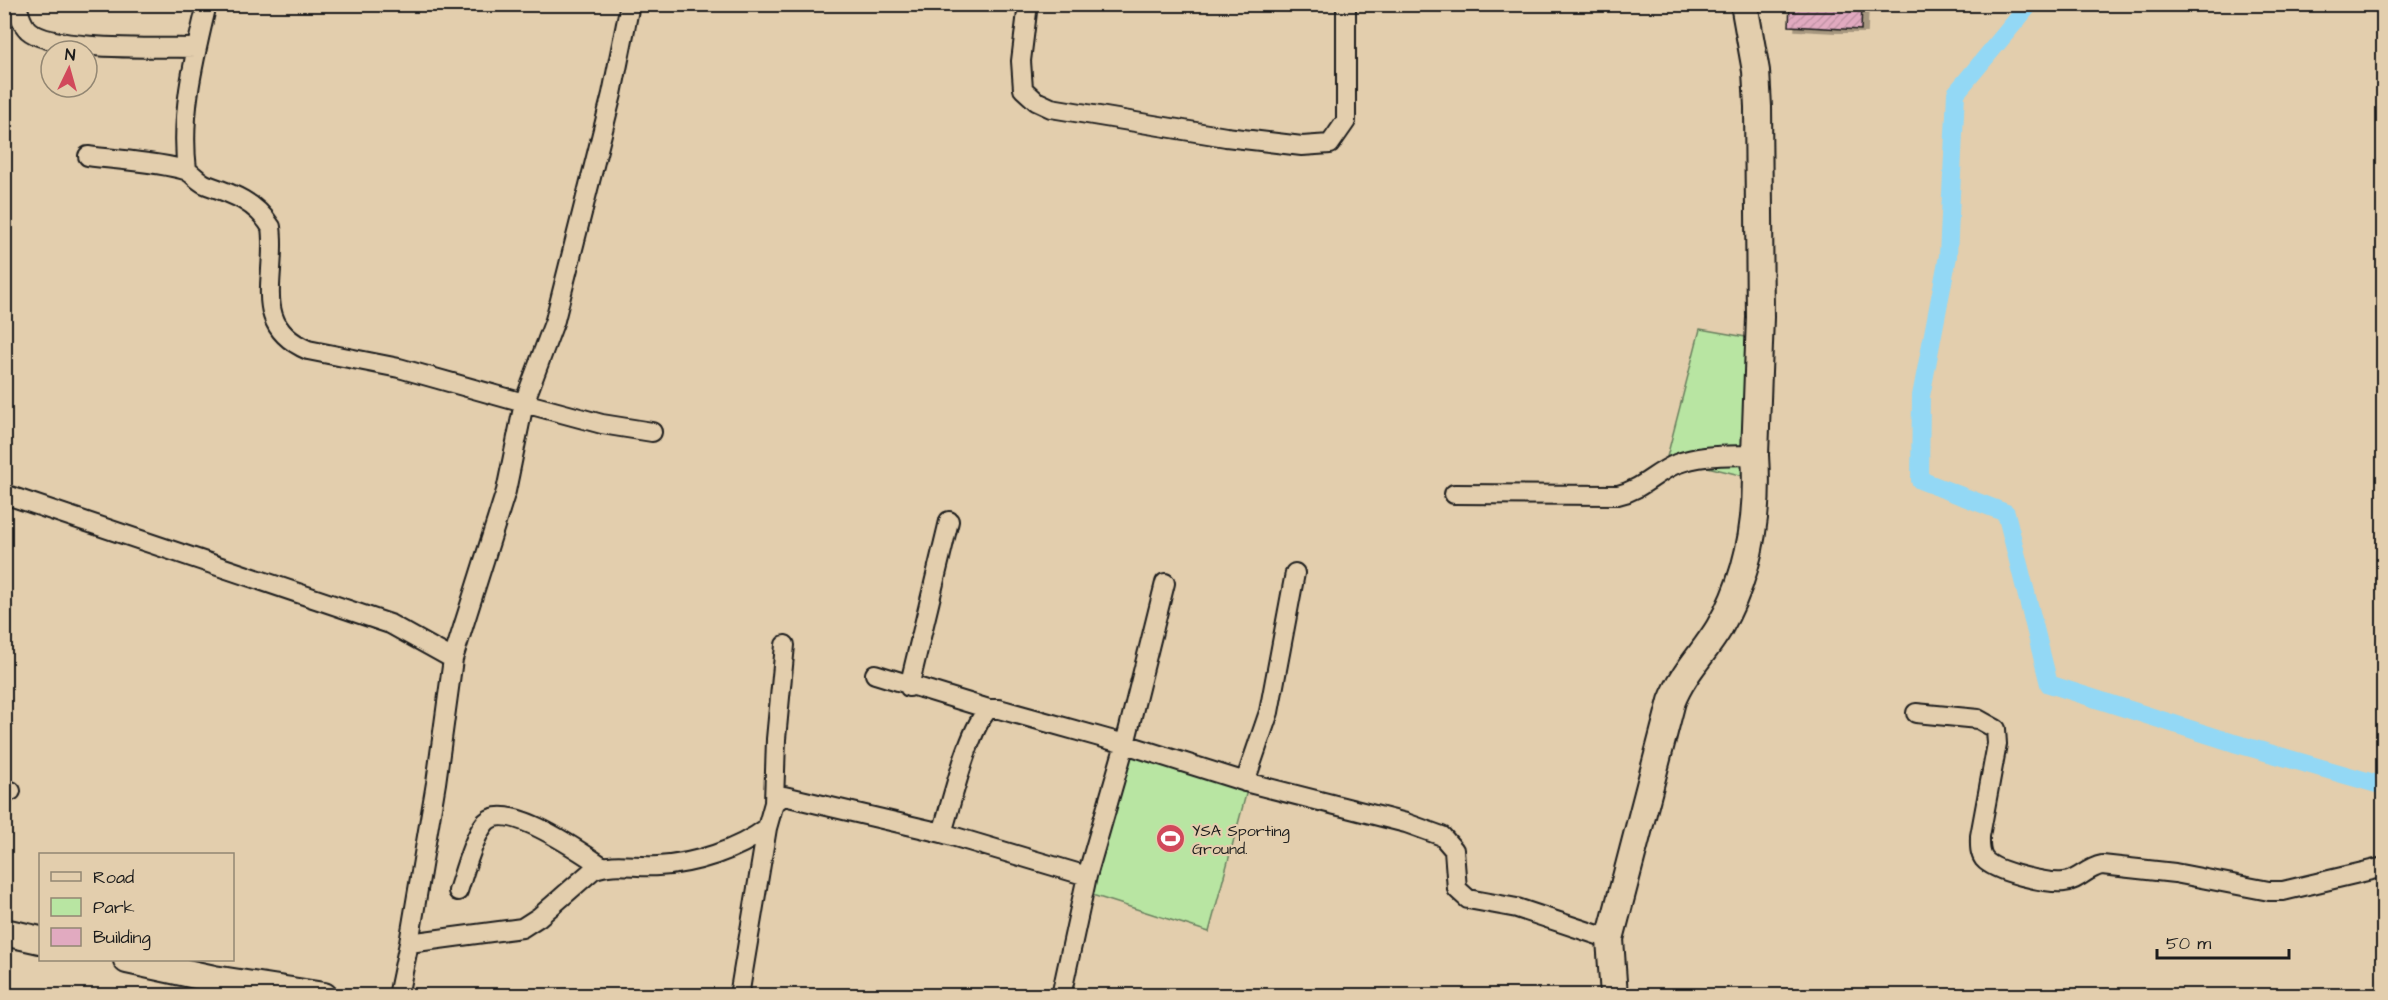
<svg xmlns="http://www.w3.org/2000/svg" width="2388" height="1000" viewBox="0 0 2388 1000" font-family="'Architects Daughter',sans-serif">
<style>
.park{fill:#b8e5a2;stroke:#6a805f;stroke-width:1.5}
.lines{fill:none;stroke-linecap:round;stroke-linejoin:round}
.canal{stroke:#93d8f5;stroke-width:18}
.building{fill:url(#building-hatch);stroke:#1c1c1c;stroke-width:1.5;filter:url(#shadow)}
.street-casing{stroke:#1c1c1c;stroke-width:22}
.secondary-casing{stroke:#1c1c1c;stroke-width:30}
.street{stroke:#e3cead;stroke-width:18}
.secondary{stroke:#e3cead;stroke-width:26}
.labels{text-anchor:middle;stroke-width:4.5;stroke-linejoin:round;paint-order:stroke}
.poi-label{font-size:16px;fill:#1c1c1c;stroke:#e3cead;text-anchor:start}
</style>
<defs>
<pattern id="building-hatch" width="6" height="6" patternUnits="userSpaceOnUse" patternTransform="scale(1.5)"><rect width="6" height="6" fill="#e1aac0"/><path d="M-1 1l2-2M0 6l6-6M5 7l2-2" fill="none" stroke="#c092a4"/></pattern>
<filter id="shadow"><feDropShadow dx="6" dy="4" stdDeviation="0" flood-color="#0004"/></filter>
</defs>
<rect width="100%" height="100%" fill="#e3cead"/>
<filter id="ink" filterUnits="userSpaceOnUse"><feTurbulence type="fractalNoise" baseFrequency=".0167" numOctaves="2"/><feDisplacementMap in="SourceGraphic" scale="12" xChannelSelector="R" yChannelSelector="G"/><feConvolveMatrix kernelMatrix="1 2 1 2 8 2 1 2 1" color-interpolation-filters="sRGB"/></filter>
<g filter="url(#ink)">
<path class="park" d="M 1700,329 L 1757,339 L 1756,479 L 1667,457 Z
M 1133,747 L 1249,783 L 1209,932 L 1092,895 Z"/>
<g class="lines">
<path class="canal" d="M 2030,4 L 1956,93 L 1948,256 L 1921,396 L 1920,480 L 2006,513 L 2049,684 L 2234,743 L 2384,786"/>
</g>
<path class="building" d="M 1790,4 L 1862,4 L 1861,30 L 1789,26 Z"/>
<g class="lines">
<defs>
<path id="street" d="M 17,4 C 19,13 21,23 28,30 C 52,52 162,47 197,48
M 1028,4 L 1021,61 L 1023,89 L 1036,101 L 1051,108 L 1226,137 L 1302,146 L 1330,144 L 1346,121 L 1346,4
M 88,156 C 117,160 158,162 185,170 C 192,172 198,182 207,185 C 233,194 256,202 271,227 C 278,276 249,325 308,350 L 399,368 L 524,403 L 555,320 L 612,94 L 630,4
M 187,170 C 180,114 194,59 207,4
M 4,494 L 390,624 L 453,659
M 1454,494 L 1618,495 C 1641,490 1655,473 1676,464 C 1702,454 1727,456 1755,455
M 875,674 L 989,709
M 909,687 L 949,521
M 1916,713 L 1978,719 L 1996,729 L 1997,744 L 1980,836 C 1980,844 1979,852 1984,859 C 1995,872 2048,884 2064,882 C 2078,881 2086,868 2102,865 L 2175,873 L 2269,891 L 2283,891 L 2384,867
M 1245,782 L 1269,712 L 1295,573
M 4,789 L 11,791
M 774,803 L 776,739 L 785,645
M 942,833 L 1087,876
M 458,891 C 464,873 474,835 486,822 C 508,800 582,853 602,866
M 409,943 L 436,783 L 453,659 L 506,491 L 524,403 L 602,424 L 652,432
M 398,996 L 409,943 L 522,928 L 539,917 L 593,870 C 613,861 636,868 658,866 C 694,864 738,850 767,828 L 774,803 L 784,796 L 942,833 C 951,805 969,726 989,709 L 999,709 L 1125,744 L 1165,583
M 739,996 L 767,828
M 1061,996 L 1087,876 L 1125,744 L 1249,783 L 1406,823 L 1442,836 L 1454,850 L 1457,889 L 1468,899 L 1517,908 L 1610,939"/>
<path id="secondary" d="M 4,932 L 40,940
M 127,960 L 214,979 L 324,996
M 1614,996 L 1610,939 L 1672,701 C 1683,673 1704,653 1719,628 C 1749,576 1759,515 1755,455 L 1760,317 L 1758,107 L 1756,71 L 1744,4"/>
</defs>
<use href="#street" class="street-casing"/>
<use href="#secondary" class="secondary-casing"/>
<use href="#street" class="street"/>
<use href="#secondary" class="secondary"/>
</g>
</g>
<defs>
<symbol id="stadium-disc" viewBox="-11 -11 22 22"><circle r="9.5" fill="#d1495b" stroke="#e3cead"/><path d="M0-5a6.5 5 0 1 0 0 10a6.5 5 0 1 0 0-10ZM-3.5-1.8h7v3.6h-7Z" fill="#fff"/></symbol>
</defs>
<g fill-rule="evenodd">
<use href="#stadium-disc" x="1154" y="822" width="33" height="33"/>
</g>
<g class="labels">
<g class="poi-label">
<text x="1192" y="836">YSA Sporting<tspan x="1192" dy="18">Ground.</tspan></text>
</g>
</g>
<rect width="2388" height="1000" fill="none" stroke="#e3cead" stroke-width="24"/>
<rect x="12" y="12" width="2364" height="976" fill="none" stroke="#1c1c1c" stroke-width="2" filter="url(#ink)"/>
<rect x="39" y="853" width="195" height="108" fill="#e3cead" stroke="#938773" stroke-width="1.5"/>
<rect x="51" y="872" width="30" height="9" fill="#e3cead" stroke="#938773" stroke-width="1.5"/>
<text x="93" y="883" font-size="18" fill="#1c1c1c">Road</text>
<rect x="51" y="898" width="30" height="18" fill="#b8e5a2" stroke="#938773" stroke-width="1.5"/>
<text x="93" y="913" font-size="18" fill="#1c1c1c">Park</text>
<rect x="51" y="928" width="30" height="18" fill="#e1aac0" stroke="#938773" stroke-width="1.5"/>
<text x="93" y="943" font-size="18" fill="#1c1c1c">Building</text>
<g transform="translate(69 69) rotate(5)"><circle r="28" fill="#e3cead" stroke="#938773" stroke-width="1.5"/>
<path d="M0-4.5L10 22L0 15L-10 22Z" fill="#d1495b"/>
<text y="-9" font-size="16" font-weight="bold" text-anchor="middle" fill="#1c1c1c">N</text>
</g>
<path d="M2157 949v9h132v-9" fill="none" stroke="#1c1c1c" stroke-width="3"/>
<text x="2166" y="949" font-size="18" fill="#1c1c1c" stroke="#e3cead" stroke-width="4.5" paint-order="stroke">50 m</text>
</svg>
